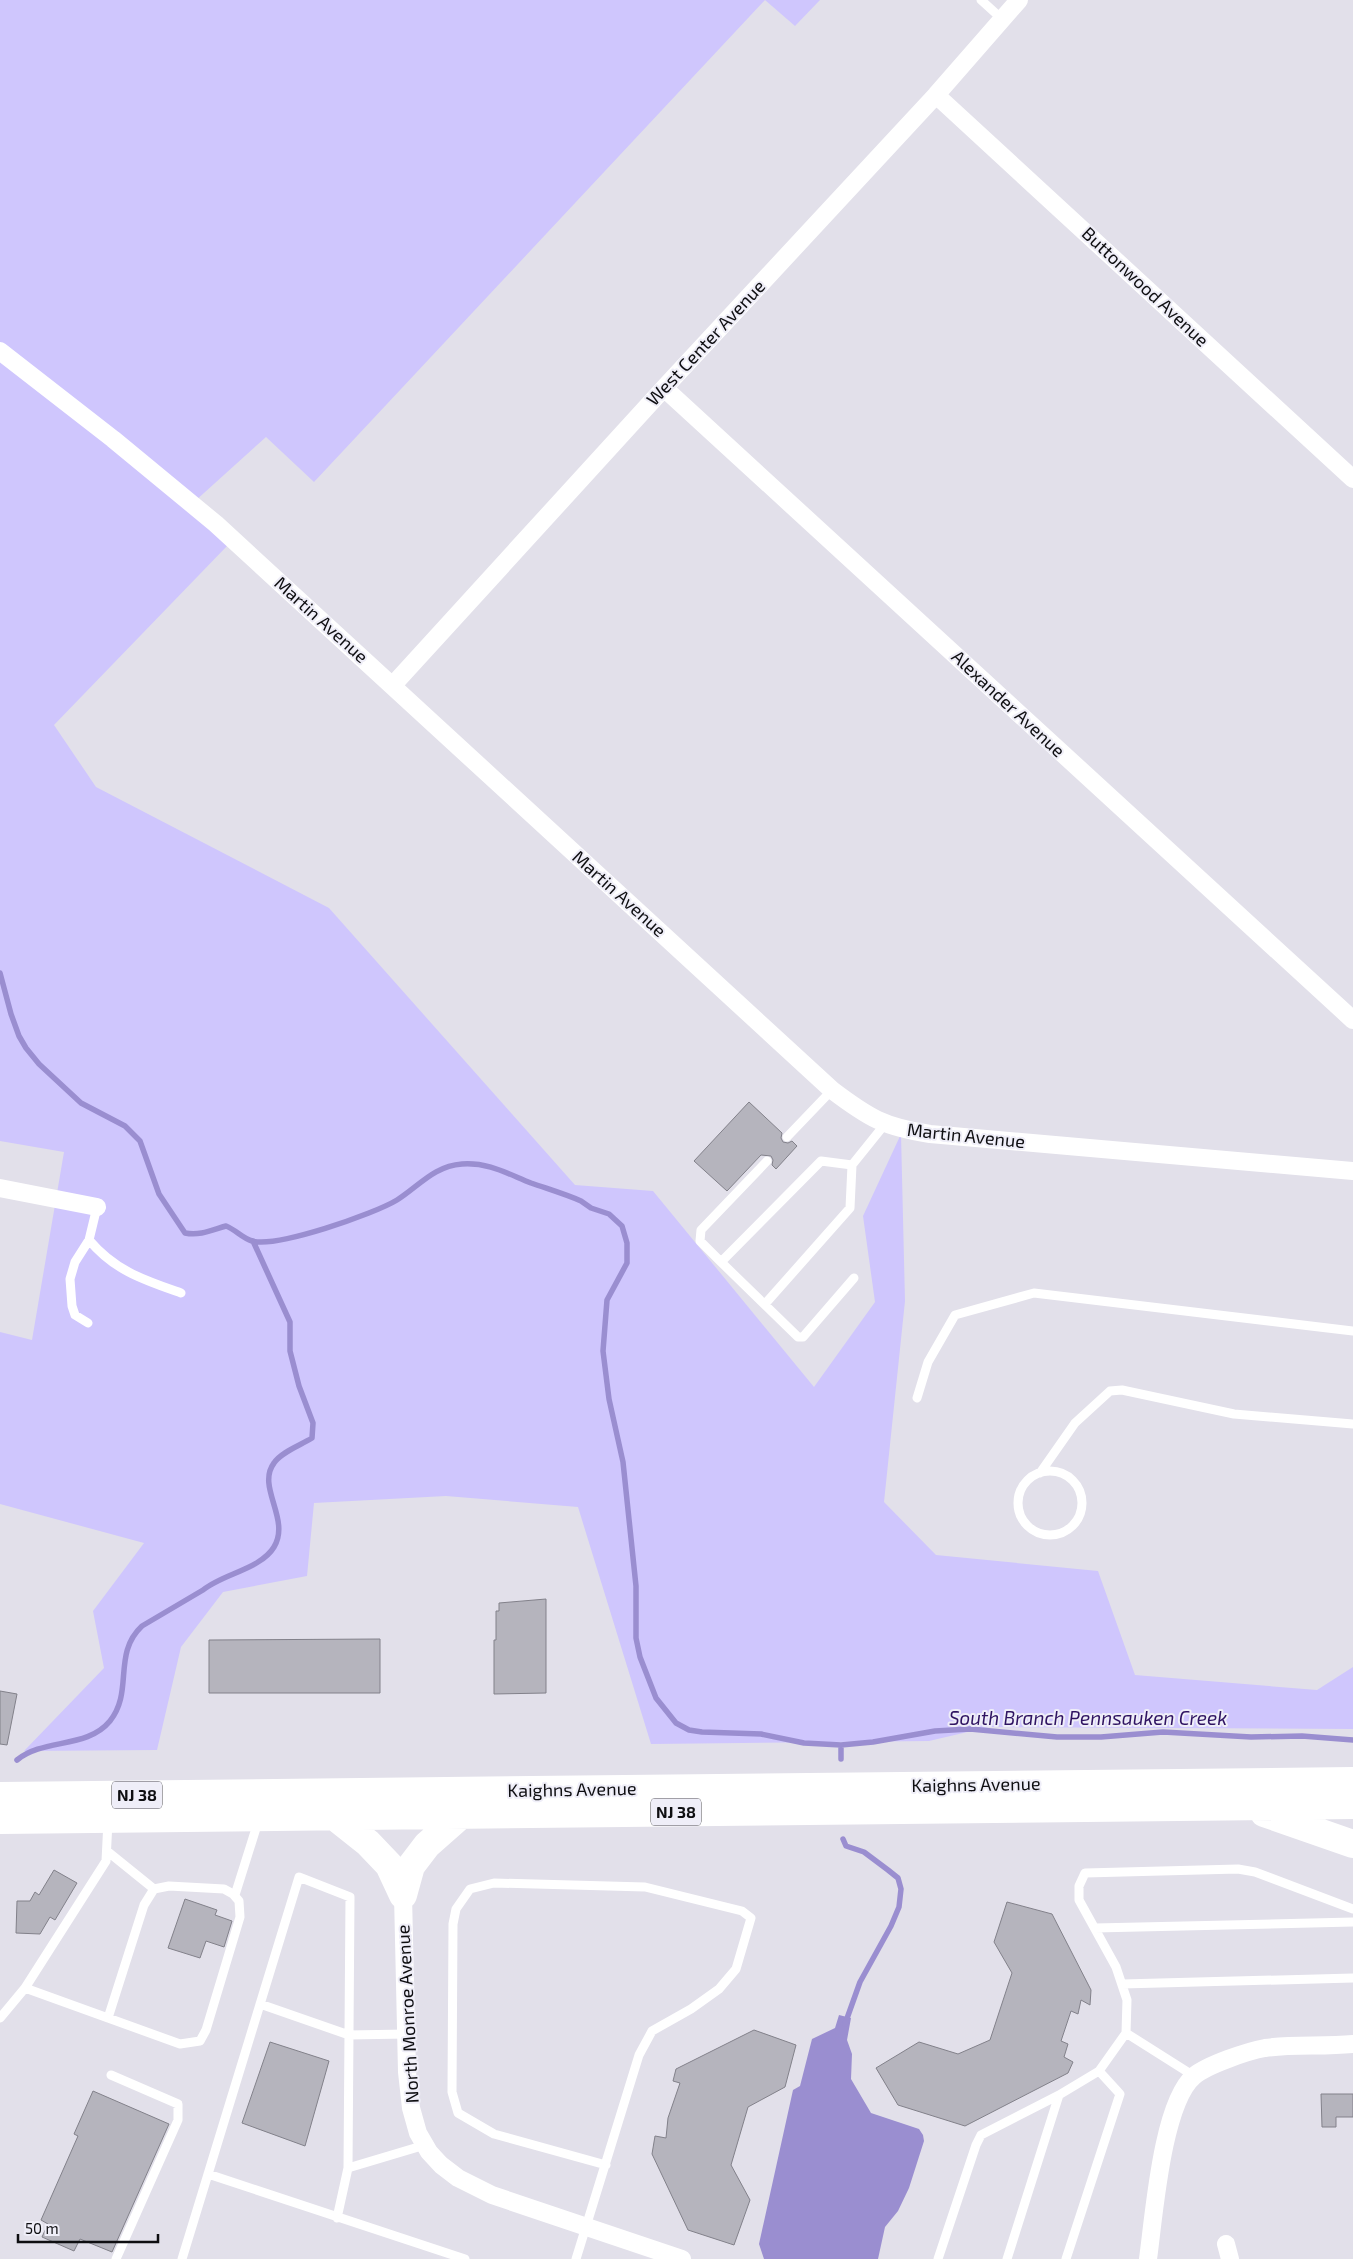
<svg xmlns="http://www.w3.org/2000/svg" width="1353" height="2259" viewBox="0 0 1353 2259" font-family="'Exo 2',sans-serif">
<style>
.green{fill:#cfc6fd}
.water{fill:#9a8ed0}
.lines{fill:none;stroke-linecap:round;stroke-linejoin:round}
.stream{stroke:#9a8ed0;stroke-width:5.5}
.building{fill:#b5b4bd;stroke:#82818a}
.lane{stroke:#fff;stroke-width:9}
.street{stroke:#fff;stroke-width:18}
.highway{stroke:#fff;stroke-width:28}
.labels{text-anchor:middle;stroke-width:4;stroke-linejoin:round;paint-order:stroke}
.shield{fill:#efeef8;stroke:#525156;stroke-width:1}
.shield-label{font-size:16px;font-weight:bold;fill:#0e0e11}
.street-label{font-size:18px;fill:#0e0e11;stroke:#efeef8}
.water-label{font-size:19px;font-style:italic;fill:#2f1462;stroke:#efeef8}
</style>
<rect width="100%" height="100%" fill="#e2e0ea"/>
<path class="green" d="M 0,0 L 820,0 L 795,26 L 765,0 L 314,482 L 266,437 L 194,502 L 228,545 L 54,725 L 96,787 L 329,908 L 575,1185 L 653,1191 L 814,1387 L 875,1302 L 863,1216 L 901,1134 L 905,1301 L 884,1502 L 936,1555 L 1098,1571 L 1135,1675 L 1317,1690 L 1353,1667 L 1353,1729 L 989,1727 L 929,1741 L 651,1744 L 578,1507 L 446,1496 L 314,1503 L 307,1576 L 223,1592 L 181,1647 L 157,1750 L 24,1751 L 104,1668 L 93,1611 L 144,1543 L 0,1504 L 0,1332 L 32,1340 L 64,1152 L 0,1141 Z"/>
<path class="water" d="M 839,2015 L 851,2018 L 847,2040 L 852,2054 L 851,2079 L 871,2113 L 919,2129 L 923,2135 L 924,2141 L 909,2188 L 898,2211 L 885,2227 L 878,2259 L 764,2259 L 759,2244 L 793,2090 L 800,2086 L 812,2039 L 835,2028 Z"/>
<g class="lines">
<path class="stream" d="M 0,973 L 11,1014 L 19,1036 L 26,1048 L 39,1064 L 81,1103 L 125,1126 L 140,1141 L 159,1194 L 185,1233 C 200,1236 212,1230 226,1226 C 236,1230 242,1238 252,1241 C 277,1248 374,1214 397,1200 C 419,1186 434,1166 462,1164 C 488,1162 508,1174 531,1183 C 548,1189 565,1194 581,1201 L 591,1208 L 609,1214 L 622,1226 L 627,1243 L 627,1263 L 607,1300 L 603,1351 L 609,1399 L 623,1462 L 636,1586 L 636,1638 L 640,1657 L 656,1698 L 676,1723 L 689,1730 L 702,1732 L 761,1734 L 804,1743 L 841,1745 L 873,1742 L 935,1731 L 970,1729 L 1057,1737 L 1101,1737 L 1163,1732 L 1251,1737 L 1302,1736 L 1353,1740
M 841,1759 L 841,1745
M 17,1760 C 44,1738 87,1749 110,1721 C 134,1691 112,1654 142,1626 L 203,1590 C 222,1574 261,1569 274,1547 C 291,1519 256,1487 274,1463 C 281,1452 301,1445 312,1438 L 313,1423 L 299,1386 L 290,1351 L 290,1322 L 253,1241
M 843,1839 L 846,1846 L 864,1852 L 888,1870 L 898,1878 L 901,1889 L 899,1907 L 891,1926 L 860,1982 L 845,2024"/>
</g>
<path class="building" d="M 749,1102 L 782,1133 L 781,1138 L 783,1142 L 788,1143 L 792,1141 L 797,1146 L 776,1169 L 772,1165 L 773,1160 L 771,1156 L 761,1155 L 727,1191 L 694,1161 Z
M 546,1599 L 546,1693 L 494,1694 L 494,1640 L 496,1640 L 496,1611 L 499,1611 L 499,1603 Z
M 380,1639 L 380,1693 L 209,1693 L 209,1640 Z
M 0,1691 L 17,1694 L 7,1745 L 0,1744 Z
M 54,1870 L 77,1883 L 55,1920 L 50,1917 L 40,1934 L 16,1933 L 17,1901 L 30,1901 L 35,1892 L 39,1895 Z
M 185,1899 L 217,1910 L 215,1915 L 232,1921 L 224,1947 L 206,1941 L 200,1958 L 168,1948 Z
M 1007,1902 L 1052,1914 L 1091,1990 L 1090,2005 L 1081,2000 L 1078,2014 L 1071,2011 L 1061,2041 L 1068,2044 L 1064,2057 L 1073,2062 L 1068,2073 L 965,2126 L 898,2105 L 876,2068 L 919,2042 L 958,2054 L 990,2040 L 1012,1973 L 994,1942 Z
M 754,2030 L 796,2045 L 785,2087 L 748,2107 L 731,2165 L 750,2200 L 734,2245 L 688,2230 L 652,2154 L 655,2136 L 666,2138 L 668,2118 L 680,2083 L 673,2081 L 676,2069 Z
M 270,2042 L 329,2061 L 305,2146 L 242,2123 Z
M 93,2091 L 169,2124 L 112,2252 L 80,2239 L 74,2251 L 42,2237 L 48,2224 L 41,2220 L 78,2136 L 74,2134 Z
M 1321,2094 L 1353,2094 L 1353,2117 L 1336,2117 L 1336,2127 L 1322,2127 Z"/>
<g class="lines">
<path class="lane" d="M 981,0 L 1002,19
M 787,1137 L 832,1090
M 852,1165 L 821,1161 L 721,1262 L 798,1337 L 803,1337 L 854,1278
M 97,1207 L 89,1240 C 115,1271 144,1280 181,1293
M 721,1262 L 700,1241 L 701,1230 L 767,1161
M 765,1304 L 850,1208 L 852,1165 L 885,1124
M 88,1323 L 75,1315 L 72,1306 L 70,1279 L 75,1262 L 89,1240
M 917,1398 L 928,1362 L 955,1315 L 1034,1293 L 1353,1331
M1018 1503a32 32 0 1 1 64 0a32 32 0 1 1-64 0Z
M 1040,1473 L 1075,1423 L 1110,1391 L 1122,1390 L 1234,1414 L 1353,1424
M 107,1851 L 154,1889
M 235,1895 L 258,1822
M 1095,1928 L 1353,1922
M 1122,1984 L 1353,1978
M 25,1988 L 180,2044 L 200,2041 L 206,2030 L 240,1917 L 239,1901 L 233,1894 L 224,1889 L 169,1886 L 154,1889 L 144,1905 L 108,2018
M 260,2004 L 349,2035 L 406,2034
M 0,2018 L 25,1988 L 106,1861 L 108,1821
M 1126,2033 L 1194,2076
M 111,2075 L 178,2104 L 178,2120 L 116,2259
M 208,2174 L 465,2259
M 337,2218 L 348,2168
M 182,2259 L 299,1877 L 350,1897 L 348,2168 L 425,2145
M 576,2259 L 639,2055 L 652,2031 L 691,2009 L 719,1989 L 736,1969 L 751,1918 L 742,1911 L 645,1887 L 494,1883 L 470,1889 L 456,1909 L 453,1924 L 452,2092 L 458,2113 L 494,2134 L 606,2165
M 938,2259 L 976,2145 L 981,2135 L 1059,2095 L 1099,2071 L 1126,2033 L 1127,2000 L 1116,1967 L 1079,1900 L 1079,1886 L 1085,1873 L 1238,1869 L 1255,1872 L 1353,1909
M 1007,2259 L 1059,2095
M 1066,2259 L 1120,2094 L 1099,2071"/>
<path class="street" d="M 936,95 L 1353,479
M 0,351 L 113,439 L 216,524 L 832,1090 C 869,1118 884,1127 930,1134 L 1353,1171
M 664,388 L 1353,1020
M 393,685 L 664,388 L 936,95 L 1019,0
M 0,1188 L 97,1207
M 403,1895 L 407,2072 L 411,2108 L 418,2133 L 429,2152 L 441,2165 L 458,2178 L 492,2195 L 682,2259
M 1226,2244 L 1230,2259
M 1148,2259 C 1154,2216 1162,2103 1194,2076 C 1207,2065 1248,2051 1265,2048 C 1294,2044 1324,2047 1353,2044"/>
<path class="highway" d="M 0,1796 L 1353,1781
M 1264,1813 L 1353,1844
M 334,1816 L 368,1843 L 389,1865 L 403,1895
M 0,1820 L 1353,1805
M 403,1895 L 411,1866 L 427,1845 L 461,1815"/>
</g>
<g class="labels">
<g class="shield">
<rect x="112" y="1781.5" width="50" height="27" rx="4"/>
<rect x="651" y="1798.5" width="50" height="27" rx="4"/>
</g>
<g class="shield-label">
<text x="137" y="1801">NJ 38</text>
<text x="676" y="1818">NJ 38</text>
</g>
<g class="street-label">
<text transform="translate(1145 287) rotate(43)" y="6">Buttonwood Avenue</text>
<text transform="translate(706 343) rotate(-47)" y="6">West Center Avenue</text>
<text transform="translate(321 620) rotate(42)" y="6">Martin Avenue</text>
<text transform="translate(1008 704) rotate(43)" y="6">Alexander Avenue</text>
<text transform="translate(619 894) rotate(42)" y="6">Martin Avenue</text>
<text transform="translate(966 1136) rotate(6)" y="6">Martin Avenue</text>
<text transform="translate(976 1785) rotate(-1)" y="6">Kaighns Avenue</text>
<text transform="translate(572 1790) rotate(-1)" y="6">Kaighns Avenue</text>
<text transform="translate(408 2014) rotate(-93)" y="6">North Monroe Avenue</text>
</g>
<g class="water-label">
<text x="1088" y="1725">South Branch Pennsauken Creek</text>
</g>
</g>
<path d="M18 2234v8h140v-8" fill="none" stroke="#0e0e11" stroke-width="2.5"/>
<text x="25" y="2234" font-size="15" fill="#0e0e11" stroke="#efeef8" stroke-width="4" paint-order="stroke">50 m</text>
</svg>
